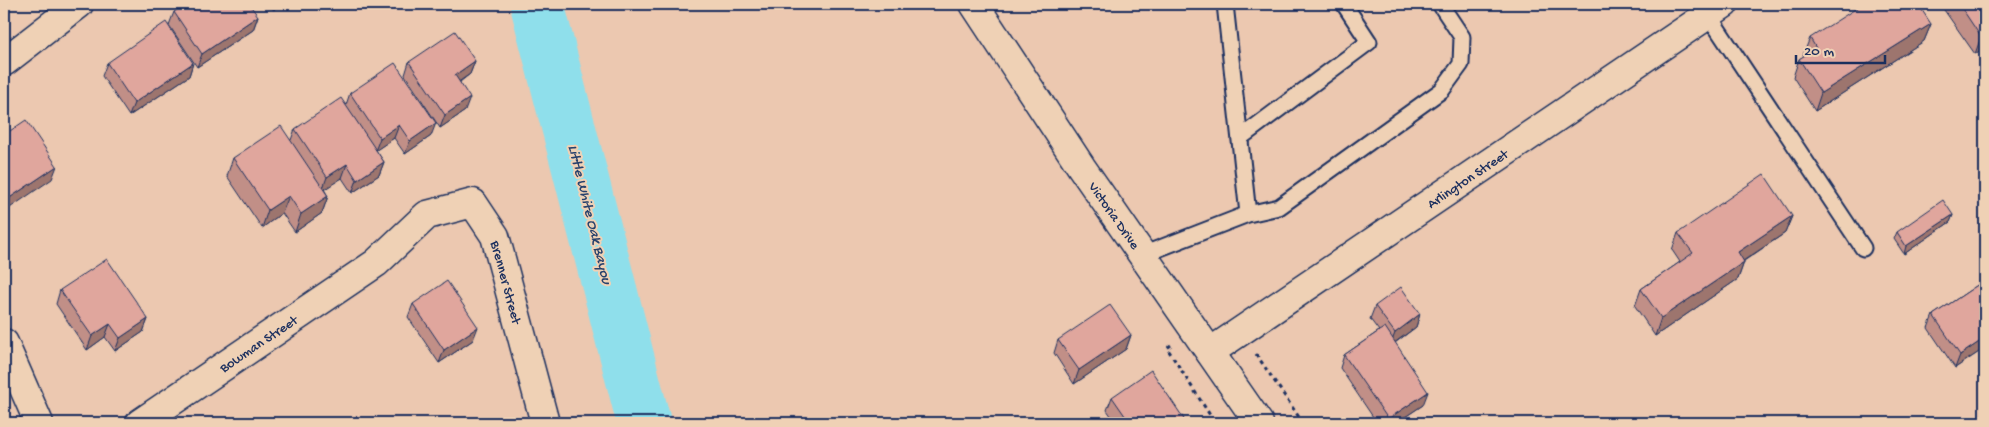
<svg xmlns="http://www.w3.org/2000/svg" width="1989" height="427" viewBox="0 0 1989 427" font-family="'Gochi Hand',sans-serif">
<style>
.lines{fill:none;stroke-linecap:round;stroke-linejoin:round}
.river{stroke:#8fdfeb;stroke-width:54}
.service-casing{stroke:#1b2f5e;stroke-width:19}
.minor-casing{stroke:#1b2f5e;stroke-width:31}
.tertiary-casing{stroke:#1b2f5e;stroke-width:31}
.path{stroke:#1b2f5e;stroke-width:3;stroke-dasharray:4 4;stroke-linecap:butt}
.service{stroke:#efd1b5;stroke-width:15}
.minor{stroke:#efd1b5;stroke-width:28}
.tertiary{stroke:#efd1b5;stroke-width:28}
.wall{fill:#c18f87;stroke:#1b2f5e}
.shaded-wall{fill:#9d746e;stroke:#1b2f5e}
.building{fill:#e0a69d;stroke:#1b2f5e}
.labels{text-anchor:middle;stroke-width:4;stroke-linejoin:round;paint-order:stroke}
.street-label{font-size:14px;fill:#1b2f5e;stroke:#efd1b5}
.water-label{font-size:15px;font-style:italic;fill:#27416c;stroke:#efd1b5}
</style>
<rect width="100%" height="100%" fill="#ecc8b0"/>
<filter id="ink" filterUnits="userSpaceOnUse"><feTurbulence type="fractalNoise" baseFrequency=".02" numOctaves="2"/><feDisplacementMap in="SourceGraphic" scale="10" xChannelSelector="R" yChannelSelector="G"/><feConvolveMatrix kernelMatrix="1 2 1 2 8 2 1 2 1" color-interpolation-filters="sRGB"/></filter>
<g filter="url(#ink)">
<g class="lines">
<path class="river" d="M 537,4 L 644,423"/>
<defs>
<path id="service" d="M 1225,4 L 1248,214
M 1705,10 L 1863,248
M 1240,138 L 1369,42 L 1344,4
M 1142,255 L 1248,214 L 1279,207 L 1442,90 L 1461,64 L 1462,37 L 1440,4"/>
<path id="minor" d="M 4,62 L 79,4
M 4,343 L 39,423
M 1210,352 L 1724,4
M 140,423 L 376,263 L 427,215 L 473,203 L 495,236 L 545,423"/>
<path id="tertiary" d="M 974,4 L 1082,168 L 1259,423"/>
</defs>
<use href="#service" class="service-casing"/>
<use href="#minor" class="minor-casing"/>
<use href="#tertiary" class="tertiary-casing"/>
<path class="path" d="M 1171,345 L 1167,348 L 1215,423
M 1256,354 L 1303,423"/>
<use href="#service" class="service"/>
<use href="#minor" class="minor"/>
<use href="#tertiary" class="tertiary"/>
</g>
<path class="wall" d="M 266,4 L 279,4 L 274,10 Z
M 1943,4 L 1985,4 L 1985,47 L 1975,54 L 1942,7 Z
M 174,12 L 258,16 L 253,30 L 197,67 L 169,25 Z
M 1931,24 L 1924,41 L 1815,111 L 1793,77 L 1799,59 L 1804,56 L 1803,55 L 1810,38 Z
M 475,61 L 470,74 L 460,82 L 465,111 L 440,128 L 405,75 L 409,62 Z
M 107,63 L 193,63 L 189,76 L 129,116 L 102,76 Z
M 350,93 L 431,136 L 405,154 L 394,138 L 376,150 L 384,162 L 379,175 L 352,193 L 342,178 L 324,189 L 328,196 L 322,213 L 295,232 L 282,213 L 262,228 L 227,176 L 233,158 L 291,140 L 295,129 L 346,105 Z
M 1953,215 L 1950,222 L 1904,254 L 1894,239 L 1897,232 Z
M 1792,216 L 1785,233 L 1744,261 L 1744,262 L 1738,279 L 1655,336 L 1635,306 L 1641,289 L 1680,262 L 1672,250 L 1678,233 Z
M 1985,280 L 1985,348 L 1955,368 L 1928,328 L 1933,315 Z
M 60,290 L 148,319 L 143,332 L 115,351 L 105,337 L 87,350 L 56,304 Z
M 413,304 L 473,340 L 439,363 L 408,317 Z
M 1375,306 L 1420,314 L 1416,327 L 1395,343 L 1423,405 L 1396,423 L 1377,423 L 1340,368 L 1344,355 L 1379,331 L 1370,319 Z
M 1131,335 L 1126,349 L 1074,384 L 1054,353 L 1058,340 Z
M 1112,397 L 1183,423 L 1116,423 L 1107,410 Z"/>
<path class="shaded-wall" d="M 258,16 L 253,30 L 197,67 L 202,54 Z
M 1931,24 L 1924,41 L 1815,111 L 1821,93 Z
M 1985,34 L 1985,47 L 1975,54 L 1981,37 Z
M 475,61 L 470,74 L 450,88 L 455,75 Z
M 193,63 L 189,76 L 129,116 L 134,103 Z
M 470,98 L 465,111 L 440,128 L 445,115 Z
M 436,123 L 431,136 L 405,154 L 410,141 Z
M 399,125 L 394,138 L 375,151 L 380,138 Z
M 384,162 L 379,175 L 352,193 L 357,180 Z
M 347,164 L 342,178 L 322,191 L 327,177 Z
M 57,166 L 52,179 L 4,212 L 5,201 Z
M 289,196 L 282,213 L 262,228 L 268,210 Z
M 328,196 L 322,213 L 295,232 L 301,214 Z
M 1953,215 L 1950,222 L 1904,254 L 1906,246 Z
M 1792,216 L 1785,233 L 1731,269 L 1738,252 Z
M 1744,262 L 1738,279 L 1655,336 L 1661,318 Z
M 1420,314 L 1416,327 L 1390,346 L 1395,333 Z
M 148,319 L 143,332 L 115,351 L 120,338 Z
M 110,324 L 105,337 L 87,350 L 92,336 Z
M 478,327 L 473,340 L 439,363 L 444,350 Z
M 1131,335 L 1126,349 L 1074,384 L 1079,370 Z
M 1985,338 L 1985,348 L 1955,368 L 1960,355 Z
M 1428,392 L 1423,405 L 1396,423 L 1386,423 L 1388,419 Z"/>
<path class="building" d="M 185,4 L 249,4 L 258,16 L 202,54 L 174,12 Z
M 1863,4 L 1918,4 L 1931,24 L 1821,93 L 1799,59 L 1816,48 L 1810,38 Z
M 1959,4 L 1985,4 L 1985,34 L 1981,37 Z
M 166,22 L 193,63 L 134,103 L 107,63 Z
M 455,31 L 475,61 L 455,75 L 470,98 L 445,115 L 409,62 Z
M 395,63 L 436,123 L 410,141 L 399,125 L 380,138 L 350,93 Z
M 341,98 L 384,162 L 357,180 L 347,164 L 327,177 L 295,129 Z
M 26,120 L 57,166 L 5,201 L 4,200 L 4,135 Z
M 281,126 L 328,196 L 301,214 L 289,196 L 268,210 L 233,158 Z
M 1764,174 L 1792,216 L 1738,252 L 1744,262 L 1661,318 L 1641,289 L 1693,253 L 1678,233 Z
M 1943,200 L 1953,215 L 1906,246 L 1897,232 Z
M 107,259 L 148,319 L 120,338 L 110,324 L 92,336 L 60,290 Z
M 1985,280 L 1985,338 L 1960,355 L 1933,315 Z
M 447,281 L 478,327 L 444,350 L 413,304 Z
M 1401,287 L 1420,314 L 1395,333 L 1375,306 Z
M 1110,305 L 1131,335 L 1079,370 L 1058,340 Z
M 1385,327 L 1428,392 L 1388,419 L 1344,355 Z
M 1151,370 L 1184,419 L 1179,423 L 1130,423 L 1112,397 Z"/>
</g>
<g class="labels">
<g class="street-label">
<text transform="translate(1467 178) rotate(-34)" y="5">Arlington Street</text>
<text transform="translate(1115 215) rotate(55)" y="5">Victoria Drive</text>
<text transform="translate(507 282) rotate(75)" y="5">Brenner Street</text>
<text transform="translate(258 343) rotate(-34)" y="5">Bowman Street</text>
</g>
<g class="water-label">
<text transform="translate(591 214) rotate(76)" y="5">Little White Oak Bayou</text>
</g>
</g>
<rect width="1989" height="427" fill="none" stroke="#efd1b5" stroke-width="20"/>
<rect x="10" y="10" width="1969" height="407" fill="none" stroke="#1b2f5e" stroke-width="2" filter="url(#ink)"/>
<path d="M1796 55v8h89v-8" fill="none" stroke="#1b2f5e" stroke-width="2.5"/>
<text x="1804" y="55" font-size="15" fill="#1b2f5e" stroke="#efd1b5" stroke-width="4" paint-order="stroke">20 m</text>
</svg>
